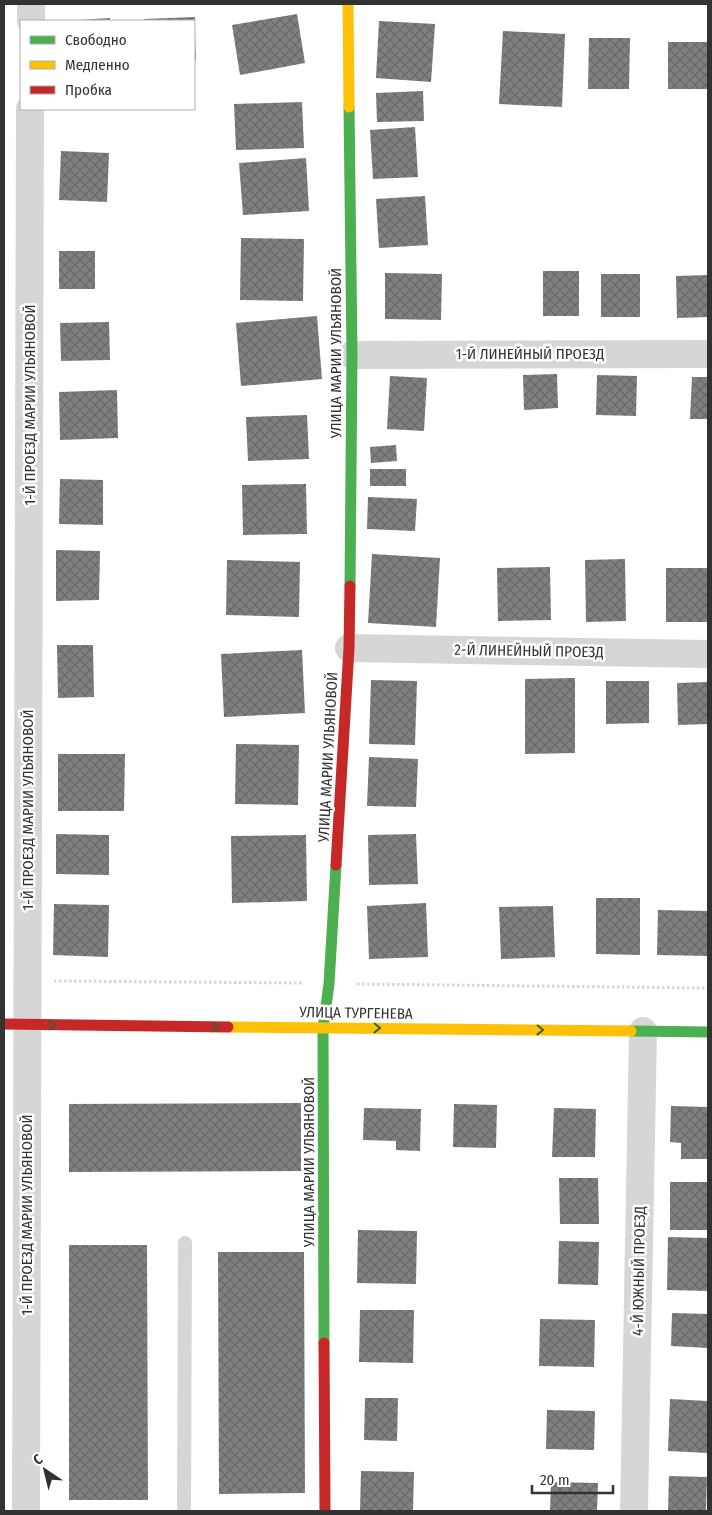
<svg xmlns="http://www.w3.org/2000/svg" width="712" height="1515" viewBox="0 0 712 1515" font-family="'Fira Sans Condensed',sans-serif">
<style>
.building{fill:url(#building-cross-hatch)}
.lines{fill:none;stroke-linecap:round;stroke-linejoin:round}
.path{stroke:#d6d6d6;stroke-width:3;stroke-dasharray:2.5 2.5;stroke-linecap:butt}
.lane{stroke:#d6d6d6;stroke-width:14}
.street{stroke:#d6d6d6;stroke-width:28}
.fast{stroke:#4caf50;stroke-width:11}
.slow{stroke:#ffc107;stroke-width:11}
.jam{stroke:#c62828;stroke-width:11}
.oneway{stroke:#3b5e3c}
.labels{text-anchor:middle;stroke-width:5;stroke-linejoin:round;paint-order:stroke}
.street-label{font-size:15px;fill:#323232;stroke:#fff}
</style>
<defs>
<pattern id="building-cross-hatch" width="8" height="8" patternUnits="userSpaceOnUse" patternTransform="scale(1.25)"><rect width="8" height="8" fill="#808080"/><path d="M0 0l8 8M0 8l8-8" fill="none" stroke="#696969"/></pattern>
</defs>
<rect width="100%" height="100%" fill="#fff"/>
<path class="building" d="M 297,14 L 305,63 L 240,75 L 232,25 Z
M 195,17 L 195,21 L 144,21 L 144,19 Z
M 110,18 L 110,21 L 79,21 L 79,20 Z
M 379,21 L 435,24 L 431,82 L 376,78 Z
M 503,31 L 565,34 L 562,107 L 499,104 Z
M 194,37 L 195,37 L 196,60 L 194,60 Z
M 589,38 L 630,38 L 629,89 L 588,89 Z
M 668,42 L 708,42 L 708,89 L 668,89 Z
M 423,91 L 424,121 L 377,122 L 376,93 Z
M 302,102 L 304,148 L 236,150 L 234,104 Z
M 415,127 L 418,177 L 373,179 L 370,130 Z
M 61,151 L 109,153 L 107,202 L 59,200 Z
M 306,158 L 309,211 L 243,215 L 239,163 Z
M 425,196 L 428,245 L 379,248 L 376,199 Z
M 241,238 L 304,239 L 303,301 L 240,300 Z
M 59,251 L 95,251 L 95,289 L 59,289 Z
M 543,271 L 579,271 L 579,316 L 543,316 Z
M 385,273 L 442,274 L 441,320 L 385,319 Z
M 601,274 L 640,274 L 640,317 L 601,317 Z
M 708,275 L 708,317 L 677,318 L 676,276 Z
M 317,316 L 322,379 L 241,386 L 236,323 Z
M 109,322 L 110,360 L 61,361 L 60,323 Z
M 557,374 L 558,408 L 524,410 L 523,375 Z
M 597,375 L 637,376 L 636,416 L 596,415 Z
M 390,376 L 427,378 L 424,431 L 387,429 Z
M 692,377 L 708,377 L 708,419 L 690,419 Z
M 117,390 L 118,438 L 60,440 L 59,392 Z
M 307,415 L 309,459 L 248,461 L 246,417 Z
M 396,445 L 397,461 L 371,463 L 370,447 Z
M 370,469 L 406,469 L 406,486 L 370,486 Z
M 60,479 L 103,480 L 103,525 L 59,524 Z
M 306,484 L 307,534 L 243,535 L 242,485 Z
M 368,497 L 417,499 L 415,531 L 367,529 Z
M 56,550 L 100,551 L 99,600 L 56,601 Z
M 372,554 L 440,558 L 436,627 L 368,623 Z
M 625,559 L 626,621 L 586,622 L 585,560 Z
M 227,560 L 300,562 L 299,617 L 226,615 Z
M 550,567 L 551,620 L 498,621 L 497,568 Z
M 666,568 L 708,568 L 708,622 L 666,622 Z
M 57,645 L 93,645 L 94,697 L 58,698 Z
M 302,650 L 305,713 L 224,717 L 221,654 Z
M 575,678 L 575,753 L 525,754 L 525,679 Z
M 371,680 L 417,681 L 415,745 L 369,744 Z
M 606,681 L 649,681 L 649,723 L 606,724 Z
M 708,682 L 708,724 L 678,725 L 677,683 Z
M 236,744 L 299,745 L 298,805 L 235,804 Z
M 58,754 L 125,754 L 124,811 L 58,811 Z
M 369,757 L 418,759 L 416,807 L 367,806 Z
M 56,834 L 109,835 L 109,875 L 56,874 Z
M 416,834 L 418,884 L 369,885 L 368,835 Z
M 306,835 L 307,901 L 232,903 L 231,836 Z
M 596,898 L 640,898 L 640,955 L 596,954 Z
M 426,903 L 428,957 L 369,959 L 367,906 Z
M 54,904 L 109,905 L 108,957 L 53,955 Z
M 553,906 L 555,957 L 501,959 L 499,907 Z
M 658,910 L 708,911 L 708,956 L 657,955 Z
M 301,1103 L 301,1171 L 69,1172 L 69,1104 Z
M 454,1104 L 497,1105 L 496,1148 L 453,1147 Z
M 671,1106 L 708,1107 L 708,1159 L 681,1159 L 681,1143 L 670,1142 Z
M 364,1108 L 421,1109 L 420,1151 L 396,1150 L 396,1141 L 363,1140 Z
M 554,1108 L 596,1109 L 595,1157 L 552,1157 Z
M 559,1178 L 598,1178 L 599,1224 L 560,1224 Z
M 670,1182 L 708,1182 L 708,1230 L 670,1230 Z
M 358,1230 L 417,1231 L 416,1284 L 357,1283 Z
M 668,1237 L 708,1238 L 708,1291 L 667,1290 Z
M 559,1241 L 599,1242 L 598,1285 L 558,1284 Z
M 69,1245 L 147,1245 L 148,1500 L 69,1500 Z
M 218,1252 L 304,1252 L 305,1493 L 219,1494 Z
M 360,1310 L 414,1310 L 413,1363 L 359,1362 Z
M 672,1313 L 708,1314 L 708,1348 L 671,1346 Z
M 540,1319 L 595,1320 L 594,1367 L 539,1366 Z
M 365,1398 L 398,1398 L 397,1441 L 364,1440 Z
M 670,1399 L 708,1401 L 708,1453 L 668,1451 Z
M 547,1410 L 595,1411 L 594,1450 L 546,1449 Z
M 361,1471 L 414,1472 L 413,1511 L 360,1511 Z
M 669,1476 L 707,1477 L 706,1511 L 668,1511 Z
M 551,1482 L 598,1483 L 597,1511 L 550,1511 Z"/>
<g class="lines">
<path class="path" d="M 54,981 L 303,983
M 357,984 L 708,988"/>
<path class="lane" d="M 184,1511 L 185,1243"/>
<path class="street" d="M 31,21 L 31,4
M 352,355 L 708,354
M 349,648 L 708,654
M 26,1511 L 30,109
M 634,1511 L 643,1031"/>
<path class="fast" d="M 349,107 L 352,355 L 350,586
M 631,1031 L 708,1032
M 324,1343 L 323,1028 L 329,984 L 336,865"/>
<path class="slow" d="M 348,4 L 349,107
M 228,1027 L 631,1031"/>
<path class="jam" d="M 336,865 L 349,648 L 350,586
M 4,1024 L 228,1027
M 324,1343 L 325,1511"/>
</g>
<defs><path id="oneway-chevron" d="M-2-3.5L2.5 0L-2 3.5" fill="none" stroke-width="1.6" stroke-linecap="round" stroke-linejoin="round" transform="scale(1.25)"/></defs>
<g class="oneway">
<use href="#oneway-chevron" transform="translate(52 1025) rotate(1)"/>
<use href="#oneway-chevron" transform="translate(215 1027) rotate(1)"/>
<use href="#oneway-chevron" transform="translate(377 1028) rotate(1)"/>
<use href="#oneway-chevron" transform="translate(540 1030) rotate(1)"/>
</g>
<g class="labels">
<g class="street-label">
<text transform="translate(336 353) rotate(-90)" y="5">УЛИЦА МАРИИ УЛЬЯНОВОЙ</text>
<text x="530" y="359">1-Й ЛИНЕЙНЫЙ ПРОЕЗД</text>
<text transform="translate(30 405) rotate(-90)" y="5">1-Й ПРОЕЗД МАРИИ УЛЬЯНОВОЙ</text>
<text transform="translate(529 651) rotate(1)" y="5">2-Й ЛИНЕЙНЫЙ ПРОЕЗД</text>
<text transform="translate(328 757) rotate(-87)" y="5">УЛИЦА МАРИИ УЛЬЯНОВОЙ</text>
<text transform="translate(28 810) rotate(-90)" y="5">1-Й ПРОЕЗД МАРИИ УЛЬЯНОВОЙ</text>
<text transform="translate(356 1013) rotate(1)" y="5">УЛИЦА ТУРГЕНЕВА</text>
<text transform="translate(309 1162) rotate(-90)" y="5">УЛИЦА МАРИИ УЛЬЯНОВОЙ</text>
<text transform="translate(27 1215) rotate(-90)" y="5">1-Й ПРОЕЗД МАРИИ УЛЬЯНОВОЙ</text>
<text transform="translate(639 1271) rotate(-89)" y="5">4-Й ЮЖНЫЙ ПРОЕЗД</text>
</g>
</g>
<rect width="712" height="1515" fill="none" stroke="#323232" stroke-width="10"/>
<rect x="20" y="20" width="175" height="90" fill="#ffffff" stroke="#adadad"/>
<rect x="30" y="36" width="25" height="8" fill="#4caf50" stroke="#adadad"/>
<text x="65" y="45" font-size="15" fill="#323232">Свободно</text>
<rect x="30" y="61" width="25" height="8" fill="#ffc107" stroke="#adadad"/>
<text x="65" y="70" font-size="15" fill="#323232">Медленно</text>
<rect x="30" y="86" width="25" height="8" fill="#c62828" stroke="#adadad"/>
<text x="65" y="95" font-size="15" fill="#323232">Пробка</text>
<g transform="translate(45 1470) rotate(325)" stroke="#ffffff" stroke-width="4" paint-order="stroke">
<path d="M0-4L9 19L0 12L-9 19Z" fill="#323232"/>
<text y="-8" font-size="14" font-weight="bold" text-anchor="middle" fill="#323232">С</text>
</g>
<path d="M532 1485v8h81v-8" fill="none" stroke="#323232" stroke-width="2.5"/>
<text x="540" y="1485" font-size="15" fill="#323232" stroke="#ffffff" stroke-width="4" paint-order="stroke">20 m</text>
</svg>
